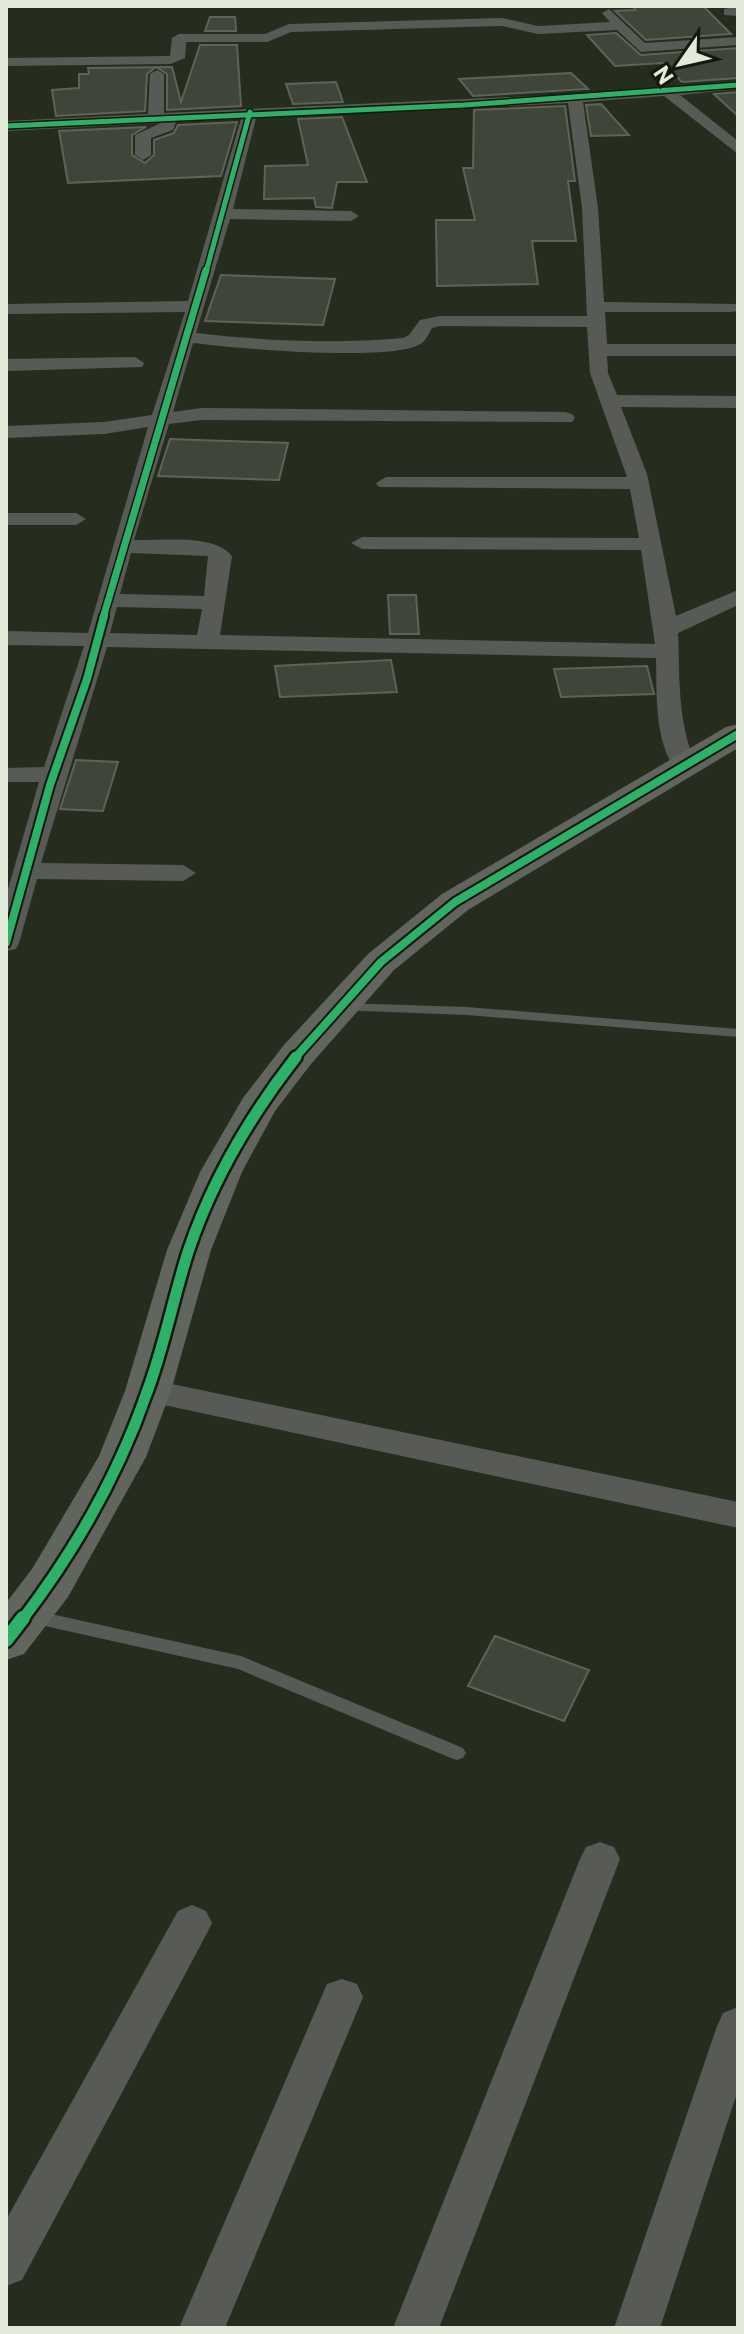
<svg xmlns="http://www.w3.org/2000/svg" width="744" height="2334" viewBox="0 0 744 2334" font-family="Commissioner,sans-serif">
<style>
.building{fill:#3f4539;stroke:#5e6358;stroke-width:2}
.lines{fill:none;stroke-linecap:round;stroke-linejoin:round}
.lane{fill:#585b55;fill-rule:evenodd}
.street{fill:#585b55;fill-rule:evenodd}
.secondary{fill:#62645e;fill-rule:evenodd}
.cycleway-far4-casing{stroke:#13190d;stroke-width:8}
.cycleway-far3-casing{stroke:#13190d;stroke-width:10}
.cycleway-far2-casing{stroke:#13190d;stroke-width:12}
.cycleway-far1-casing{stroke:#13190d;stroke-width:16}
.cycleway-casing{stroke:#13190d;stroke-width:19}
.cycleway-far4{stroke:#2db169;stroke-width:5}
.cycleway-far3{stroke:#2db169;stroke-width:7}
.cycleway-far2{stroke:#2db169;stroke-width:8}
.cycleway-far1{stroke:#2db169;stroke-width:11}
.cycleway{stroke:#2db169;stroke-width:14}
</style>
<rect width="100%" height="100%" fill="#262d1f"/>
<path class="building" d="M 633,6 L 703,6 L 731,34 L 646,40 L 615,11 L 635,10 Z
M 210,17 L 235,17 L 236,31 L 205,31 Z
M 616,33 L 641,55 L 738,48 L 738,78 L 682,82 L 663,63 L 615,66 L 587,35 Z
M 200,45 L 237,45 L 241,106 L 167,110 L 167,74 L 156,67 L 147,74 L 145,111 L 56,116 L 52,90 L 79,88 L 79,74 L 89,74 L 88,68 L 172,67 L 181,102 Z
M 571,73 L 588,89 L 473,96 L 459,79 Z
M 336,82 L 343,102 L 293,104 L 286,84 Z
M 738,92 L 738,116 L 714,94 Z
M 601,104 L 629,135 L 591,136 L 586,105 Z
M 565,106 L 575,181 L 568,181 L 576,241 L 532,241 L 538,284 L 437,286 L 436,220 L 475,220 L 463,168 L 473,168 L 474,110 Z
M 342,117 L 367,182 L 337,182 L 332,208 L 316,207 L 314,198 L 264,199 L 265,166 L 308,165 L 298,119 Z
M 237,122 L 221,176 L 68,183 L 59,131 L 146,127 L 132,135 L 132,155 L 145,163 L 154,155 L 154,140 L 174,133 L 178,125 Z
M 221,275 L 335,279 L 323,325 L 205,321 Z
M 170,439 L 288,443 L 279,480 L 158,476 Z
M 388,595 L 416,595 L 419,634 L 390,634 Z
M 391,660 L 397,692 L 280,697 L 275,666 Z
M 647,666 L 654,694 L 561,697 L 554,669 Z
M 76,760 L 118,762 L 103,811 L 60,809 Z
M 495,1636 L 589,1670 L 564,1721 L 468,1686 Z"/>
<g class="lines">
<path class="lane" d="M 343,1003 L 467,1007 L 738,1029 L 738,1037 L 467,1015 L 338,1010 L 337,1007 Z
M 33,1610 L 241,1656 L 463,1748 L 466,1753 L 463,1758 L 457,1760 L 451,1758 L 238,1669 L 27,1622 L 25,1617 L 27,1612 Z"/>
<path class="street" d="M 729,8 L 738,8 L 738,16 L 724,15 L 724,9 Z
M 609,9 L 645,43 L 738,37 L 738,45 L 641,52 L 617,30 L 538,34 L 502,26 L 291,32 L 267,42 L 186,42 L 185,58 L 171,64 L 6,66 L 6,58 L 170,56 L 172,38 L 179,34 L 265,34 L 289,24 L 502,18 L 538,26 L 610,22 L 602,13 Z
M 157,70 L 164,74 L 164,113 L 555,95 L 738,81 L 738,89 L 680,95 L 738,141 L 738,154 L 664,96 L 583,102 L 598,208 L 604,302 L 738,304 L 737,311 L 731,312 L 605,312 L 607,344 L 738,344 L 738,356 L 607,356 L 608,373 L 617,395 L 738,396 L 738,408 L 621,407 L 647,474 L 676,616 L 738,590 L 738,605 L 678,633 C 680,678 677,724 697,766 L 685,773 L 676,771 C 654,739 657,695 656,658 L 107,647 L 41,863 L 183,865 L 196,873 L 183,881 L 37,879 L 19,943 L 16,949 L 6,951 L 6,896 L 39,782 L 6,782 L 6,768 L 44,767 L 84,646 L 6,645 L 6,631 L 88,633 L 148,427 L 104,434 L 6,438 L 6,426 L 104,422 L 152,415 L 185,312 L 6,314 L 6,304 L 188,301 L 241,119 L 176,122 L 173,130 L 151,138 L 151,155 L 143,160 L 135,155 L 135,135 L 161,123 L 6,131 L 6,121 L 148,114 L 150,74 ZM 568,103 L 582,208 L 587,316 L 440,316 L 420,320 L 409,335 L 403,338 C 334,344 265,341 196,333 L 230,219 L 351,221 L 359,216 L 351,211 L 233,209 L 256,118 ZM 440,326 L 587,327 L 590,373 L 627,477 L 386,477 L 376,483 L 379,487 L 630,489 L 639,538 L 362,537 L 351,543 L 362,549 L 641,550 L 655,644 L 220,635 L 232,556 C 214,533 161,541 134,540 L 169,424 L 201,420 L 572,422 L 575,418 L 572,414 L 565,412 L 201,408 L 173,412 L 193,343 C 232,348 395,363 422,343 C 426,340 429,333 432,328 ZM 131,553 L 208,556 L 204,596 L 120,594 ZM 117,607 L 202,609 L 197,635 L 110,633 Z
M 135,357 L 144,363 L 142,367 L 6,371 L 6,359 Z
M 6,513 L 76,513 L 86,519 L 76,525 L 6,525 Z
M 148,1379 L 738,1502 L 738,1528 L 136,1399 L 131,1391 L 136,1383 Z
M 600,1842 L 614,1847 L 620,1859 L 439,2328 L 393,2328 L 580,1859 L 586,1847 Z
M 192,1905 L 206,1911 L 212,1923 L 206,1935 L 22,2280 L 6,2286 L 6,2220 L 178,1911 Z
M 342,1979 L 357,1984 L 363,1997 L 225,2328 L 179,2328 L 327,1984 Z
M 738,2007 L 738,2090 L 660,2328 L 614,2328 L 717,2026 L 723,2013 Z"/>
<path class="secondary" d="M 738,724 L 738,748 L 468,910 L 394,970 L 311,1064 L 275,1111 L 242,1172 L 211,1250 L 171,1391 L 146,1457 L 68,1597 L 24,1654 L 6,1660 L 6,1603 L 32,1569 L 99,1456 L 125,1391 L 167,1250 L 200,1172 L 243,1098 L 283,1046 L 368,954 L 442,894 L 726,727 Z"/>
<defs>
<path id="cycleway-far4" d="M 6,126 L 464,105 L 738,85
M 206,272 L 250,112"/>
<path id="cycleway-far3" d="M 103,618 L 206,270"/>
<path id="cycleway-far2" d="M 6,943 L 50,785 L 87,679 L 104,616
M 294,1059 L 381,962 L 455,902 L 738,734"/>
<path id="cycleway-far1" d="M 22,1620 C 74,1552 119,1473 147,1392 C 164,1347 173,1299 188,1252 C 212,1180 250,1116 296,1057"/>
<path id="cycleway" d="M 6,1640 L 23,1618"/>
</defs>
<use href="#cycleway-far4" class="cycleway-far4-casing"/>
<use href="#cycleway-far3" class="cycleway-far3-casing"/>
<use href="#cycleway-far2" class="cycleway-far2-casing"/>
<use href="#cycleway-far1" class="cycleway-far1-casing"/>
<use href="#cycleway" class="cycleway-casing"/>
<use href="#cycleway-far4" class="cycleway-far4"/>
<use href="#cycleway-far3" class="cycleway-far3"/>
<use href="#cycleway-far2" class="cycleway-far2"/>
<use href="#cycleway-far1" class="cycleway-far1"/>
<use href="#cycleway" class="cycleway"/>
</g>
<rect width="744" height="2334" fill="none" stroke="#e2ead9" stroke-width="16"/>
<g transform="translate(680 64) rotate(236)" stroke="#13190d" stroke-width="6" paint-order="stroke">
<path d="M0-6L14 30L0 20L-14 30Z" fill="#e2ead9"/>
<text y="-12" font-size="22" font-weight="bold" text-anchor="middle" fill="#e2ead9">N</text>
</g>
</svg>
